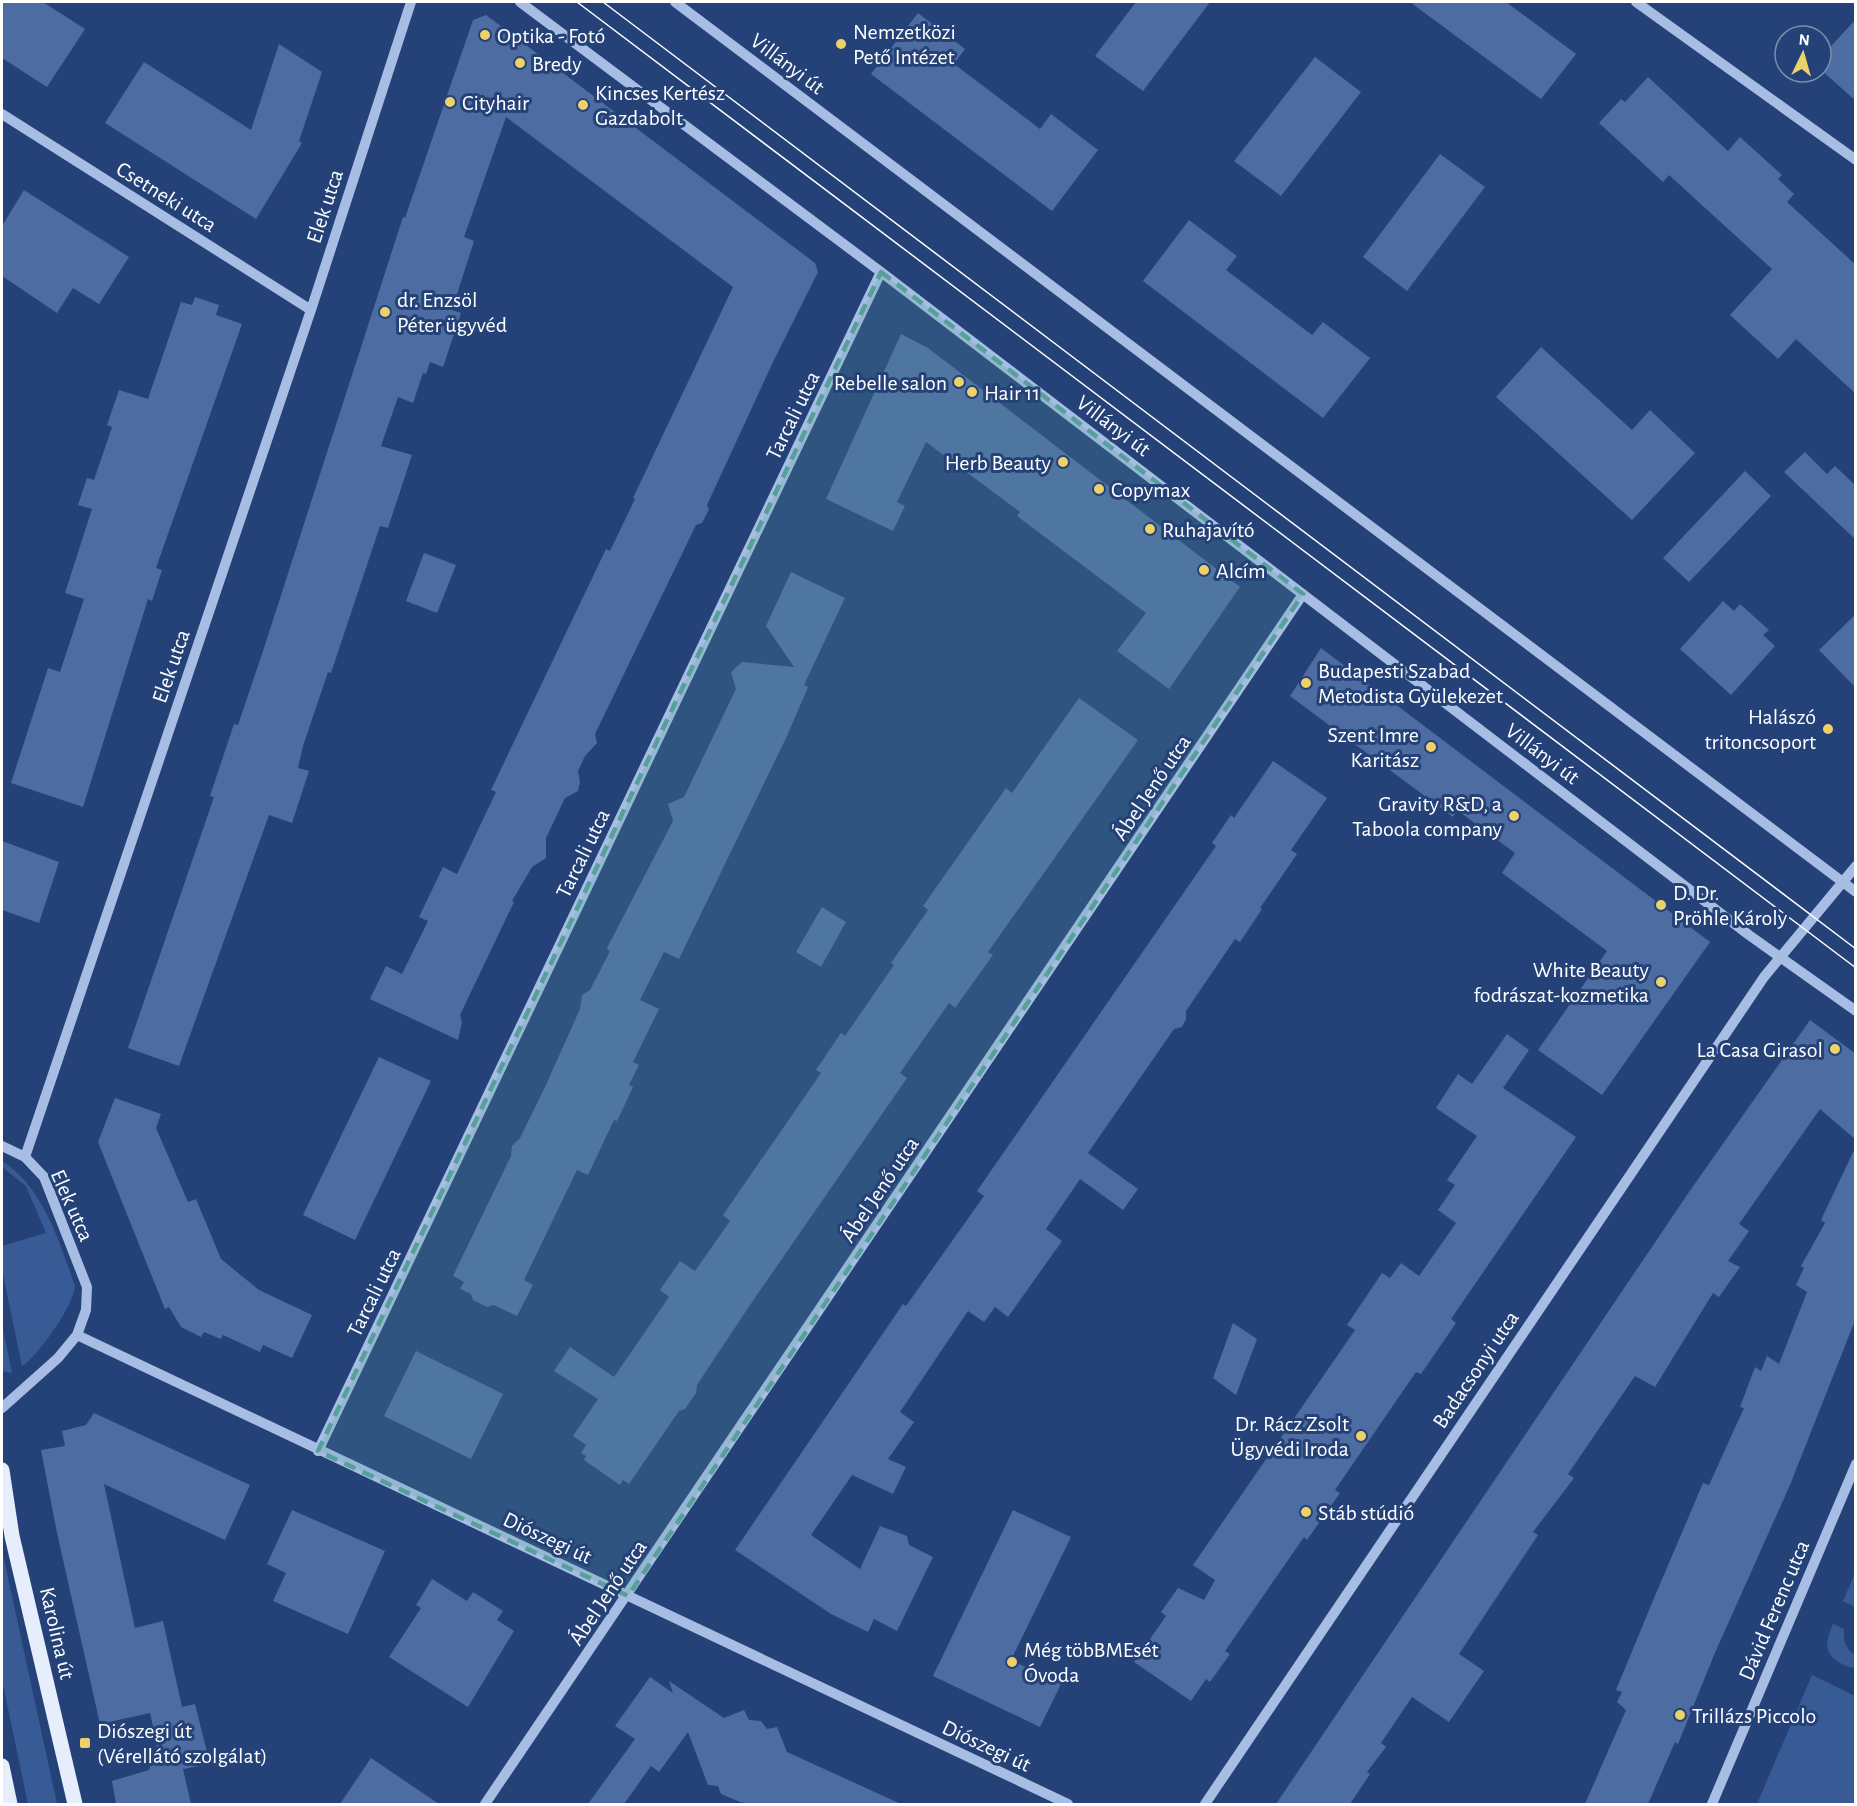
<svg xmlns="http://www.w3.org/2000/svg" width="1857" height="1806" viewBox="0 0 1857 1806" font-family="'Alegreya Sans',sans-serif">
<style>
.green{fill:#385b96}
.building{fill:#4d6ca2}
.lines{fill:none;stroke-linecap:round;stroke-linejoin:round}
.minor{stroke:#a7bde3;stroke-width:10}
.major{stroke:#e6edfc;stroke-width:15}
.tram{stroke:#fff;stroke-width:1.5}
.marked{fill:#579f9a;fill-opacity:0.2;stroke:#579f9a;stroke-width:4.5;stroke-dasharray:12 8;stroke-linejoin:round}
.poi-dot{fill:#edd26b;stroke:#254278;stroke-width:2}
.labels{text-anchor:middle;stroke-width:6;stroke-linejoin:round;paint-order:stroke}
.poi-label{font-size:22px;fill:#fff;stroke:#254278;text-anchor:start}
.street-label{font-size:22px;fill:#fff;stroke:#254278}
</style>
<rect width="100%" height="100%" fill="#254278"/>
<path class="green" d="M 2,1161 C 43,1187 59,1241 75,1286 C 74,1305 38,1356 22,1366 L 2,1270 L 2,1246 L 46,1233 L 26,1186 L 2,1167 Z
M 2,1324 L 12,1373 L 11,1373 L 2,1371 Z
M 2,1550 L 57,1804 L 28,1804 L 2,1680 Z
M 1855,1573 L 1856,1606 L 1855,1607 L 1843,1601 Z
M 1833,1624 L 1844,1629 C 1843,1641 1845,1648 1855,1655 L 1855,1668 C 1850,1668 1847,1666 1842,1664 C 1823,1654 1825,1642 1833,1624 Z
M 1812,1675 L 1855,1696 L 1855,1804 L 1757,1804 Z"/>
<path class="building" d="M 2,2 L 43,2 L 85,29 L 47,87 L 2,58 Z
M 1136,2 L 1210,2 L 1143,91 L 1095,56 Z
M 1410,2 L 1506,2 L 1576,54 L 1541,99 Z
M 918,13 L 965,49 L 954,64 L 1040,129 L 1051,114 L 1098,150 L 1052,211 L 871,74 Z
M 486,15 L 815,263 L 818,272 L 773,362 L 707,505 L 709,509 L 702,523 L 696,525 L 595,734 L 597,743 L 585,756 L 578,771 L 580,782 L 578,791 L 565,798 L 546,838 L 546,858 L 532,867 L 512,901 L 514,902 L 460,1015 L 462,1022 L 458,1040 L 370,999 L 386,966 L 402,974 L 428,921 L 419,917 L 443,867 L 457,874 L 496,792 L 491,790 L 606,549 L 610,551 L 635,499 L 633,498 L 733,287 L 506,117 L 464,237 L 474,241 L 452,310 L 461,313 L 443,367 L 430,362 L 426,374 L 423,373 L 413,403 L 398,397 L 381,446 L 412,455 L 388,528 L 380,526 L 331,673 L 328,672 L 303,746 L 298,768 L 309,771 L 292,823 L 269,815 L 179,1066 L 128,1048 L 214,797 L 210,796 L 234,724 L 238,725 L 263,651 L 403,217 L 405,218 L 473,20 Z
M 1856,19 L 1856,101 L 1821,70 L 1821,57 Z
M 279,44 L 322,72 L 299,141 L 302,143 L 256,219 L 105,123 L 144,62 L 251,130 Z
M 1315,57 L 1361,92 L 1281,196 L 1234,161 Z
M 1648,77 L 1728,151 L 1740,137 L 1782,175 L 1778,179 L 1794,194 L 1787,202 L 1856,265 L 1856,394 L 1796,339 L 1778,359 L 1730,315 L 1772,269 L 1669,175 L 1663,182 L 1599,123 L 1621,99 L 1625,102 Z
M 1440,154 L 1485,187 L 1407,291 L 1363,257 Z
M 24,190 L 129,257 L 99,304 L 73,288 L 57,313 L 2,276 L 2,226 Z
M 1189,220 L 1237,256 L 1226,270 L 1312,335 L 1323,322 L 1370,358 L 1323,418 L 1143,281 Z
M 195,297 L 219,305 L 216,315 L 242,324 L 156,568 L 162,570 L 152,601 L 148,599 L 83,807 L 11,783 L 48,668 L 60,672 L 84,599 L 65,593 L 92,509 L 78,505 L 87,478 L 94,480 L 112,427 L 107,425 L 119,390 L 148,399 L 181,302 L 192,305 Z
M 901,334 L 928,348 L 1240,587 L 1169,689 L 1117,651 L 1146,613 L 1017,516 L 1020,512 L 926,442 L 897,502 L 905,506 L 893,531 L 826,499 Z
M 1541,347 L 1632,430 L 1650,410 L 1695,453 L 1632,520 L 1496,397 Z
M 1805,452 L 1827,474 L 1835,466 L 1856,486 L 1856,540 L 1784,472 Z
M 1745,471 L 1771,496 L 1689,582 L 1663,558 Z
M 424,553 L 456,565 L 437,613 L 406,601 Z
M 791,572 L 845,598 L 804,685 L 808,687 L 787,736 L 679,959 L 664,952 L 640,1000 L 659,1009 L 633,1062 L 639,1065 L 629,1085 L 633,1087 L 617,1121 L 614,1120 L 588,1175 L 577,1170 L 524,1280 L 533,1285 L 517,1316 L 494,1305 L 487,1307 L 473,1300 L 471,1294 L 460,1289 L 464,1282 L 453,1276 L 511,1156 L 512,1146 L 520,1138 L 545,1087 L 580,1009 L 582,995 L 590,990 L 610,951 L 607,950 L 608,946 L 673,821 L 668,804 L 684,797 L 736,689 L 731,672 L 742,662 L 794,667 L 766,626 Z
M 1723,601 L 1734,611 L 1740,604 L 1769,630 L 1763,635 L 1775,646 L 1731,695 L 1680,649 Z
M 1856,614 L 1856,688 L 1819,650 Z
M 1321,648 L 1710,942 L 1602,1095 L 1538,1050 L 1607,951 L 1502,873 L 1515,853 L 1457,810 L 1453,817 L 1290,696 Z
M 1079,698 L 1138,740 L 988,952 L 993,955 L 955,1008 L 949,1003 L 900,1073 L 907,1078 L 748,1308 L 697,1385 L 696,1393 L 685,1409 L 679,1411 L 629,1484 L 623,1480 L 620,1485 L 584,1460 L 586,1456 L 581,1453 L 586,1445 L 573,1436 L 598,1399 L 554,1371 L 570,1347 L 614,1377 L 669,1297 L 660,1290 L 680,1261 L 695,1271 L 730,1221 L 723,1215 L 821,1073 L 816,1070 L 841,1033 L 845,1036 L 894,965 L 891,963 L 928,910 L 923,906 L 1006,788 L 1012,793 Z
M 1273,761 L 1327,798 L 1291,850 L 1297,854 L 1260,908 L 1262,909 L 1240,942 L 1235,939 L 1186,1011 L 1186,1019 L 1182,1027 L 1174,1029 L 1088,1153 L 1138,1189 L 1123,1210 L 1080,1179 L 1046,1229 L 1062,1241 L 1008,1317 L 995,1307 L 984,1322 L 968,1311 L 900,1412 L 914,1422 L 888,1459 L 906,1467 L 893,1494 L 852,1475 L 811,1535 L 860,1569 L 880,1526 L 907,1536 L 909,1545 L 933,1557 L 897,1631 L 874,1619 L 868,1632 L 831,1614 L 735,1550 L 903,1304 L 906,1306 L 984,1196 L 977,1191 L 1216,846 L 1212,843 L 1231,815 L 1234,818 Z
M 2,841 L 59,862 L 39,923 L 2,910 Z
M 822,907 L 846,922 L 821,967 L 796,952 Z
M 1810,1020 L 1856,1054 L 1856,1140 L 1820,1109 L 1739,1224 L 1749,1231 L 1728,1261 L 1740,1267 L 1719,1297 L 1713,1293 L 1655,1387 L 1635,1376 L 1568,1474 L 1574,1478 L 1533,1532 L 1538,1535 L 1459,1654 L 1484,1671 L 1449,1722 L 1412,1697 L 1381,1743 L 1386,1747 L 1367,1772 L 1370,1774 L 1350,1804 L 1276,1804 L 1689,1192 Z
M 1507,1034 L 1529,1050 L 1503,1088 L 1576,1137 L 1451,1319 L 1456,1323 L 1421,1374 L 1416,1372 L 1335,1490 L 1340,1493 L 1307,1540 L 1304,1537 L 1225,1651 L 1230,1654 L 1210,1682 L 1206,1679 L 1191,1701 L 1134,1662 L 1166,1616 L 1161,1612 L 1178,1588 L 1204,1600 L 1215,1580 L 1193,1565 L 1355,1330 L 1347,1325 L 1382,1273 L 1390,1278 L 1401,1263 L 1419,1276 L 1456,1223 L 1438,1210 L 1455,1185 L 1447,1180 L 1477,1136 L 1436,1108 L 1458,1074 L 1472,1084 Z
M 379,1057 L 431,1081 L 355,1240 L 303,1215 Z
M 115,1098 L 161,1114 L 156,1128 L 188,1202 L 196,1199 L 221,1259 L 259,1290 L 312,1315 L 292,1358 L 263,1345 L 260,1352 L 223,1335 L 221,1339 L 204,1332 L 201,1337 L 181,1327 L 169,1307 L 165,1309 L 98,1142 Z
M 1856,1146 L 1856,1318 L 1790,1485 L 1714,1655 L 1678,1744 L 1675,1742 L 1648,1804 L 1585,1804 L 1626,1710 L 1617,1702 L 1622,1692 L 1616,1690 L 1652,1603 L 1703,1483 L 1709,1485 L 1744,1408 L 1740,1407 L 1755,1367 L 1761,1371 L 1767,1356 L 1779,1364 L 1807,1292 L 1796,1285 L 1804,1268 L 1801,1266 L 1825,1223 L 1821,1220 Z
M 1233,1323 L 1257,1339 L 1236,1395 L 1213,1378 Z
M 416,1351 L 503,1394 L 471,1459 L 384,1416 Z
M 94,1413 L 250,1485 L 225,1540 L 104,1484 L 135,1628 L 163,1621 L 182,1707 L 195,1704 L 210,1764 L 183,1769 L 191,1804 L 116,1804 L 112,1781 L 149,1770 L 157,1744 L 150,1713 L 100,1724 L 57,1533 L 41,1450 L 65,1446 L 62,1431 L 86,1425 Z
M 292,1510 L 385,1551 L 348,1634 L 273,1601 L 286,1573 L 267,1564 Z
M 1013,1510 L 1071,1537 L 1011,1660 L 1061,1684 L 1040,1727 L 933,1676 Z
M 432,1579 L 467,1601 L 473,1592 L 503,1611 L 497,1620 L 514,1631 L 468,1707 L 389,1657 L 421,1608 L 416,1605 Z
M 650,1677 L 673,1693 L 669,1681 L 724,1718 L 744,1710 L 749,1720 L 761,1721 L 767,1729 L 777,1727 L 787,1752 L 901,1804 L 754,1804 L 740,1802 L 721,1794 L 718,1786 L 708,1785 L 688,1732 L 659,1772 L 651,1766 L 624,1804 L 588,1804 L 635,1739 L 615,1726 Z
M 371,1758 L 439,1804 L 340,1804 Z"/>
<g class="lines">
<path class="minor" d="M 520,2 L 881,272 L 1749,935 L 1856,1011
M 675,2 L 1856,892
M 1636,2 L 1856,160
M 2,114 L 311,310
M 2,1146 L 25,1157 L 44,1177 L 87,1287 L 86,1310 L 77,1335 L 58,1358 L 2,1408
M 25,1157 L 311,310 L 411,2
M 77,1335 L 1068,1804
M 318,1451 L 881,272
M 485,1804 L 1303,594
M 1205,1804 L 1764,977 L 1856,866
M 1712,1804 L 1856,1464"/>
<path class="major" d="M 2,1470 L 12,1536 L 75,1804
M 2,1766 L 10,1804"/>
<path class="tram" d="M 577,2 L 1856,968
M 603,2 L 1856,949"/>
</g>
<path class="marked" d="M 881,272 L 1303,594 L 628,1596 L 318,1451 Z"/>
<g class="poi-dot">
<circle cx="485" cy="35" r="6"/>
<circle cx="841" cy="44" r="6"/>
<circle cx="520" cy="63" r="6"/>
<circle cx="450" cy="102" r="6"/>
<circle cx="583" cy="105" r="6"/>
<circle cx="385" cy="312" r="6"/>
<circle cx="959" cy="382" r="6"/>
<circle cx="972" cy="392" r="6"/>
<circle cx="1063" cy="462" r="6"/>
<circle cx="1099" cy="489" r="6"/>
<circle cx="1150" cy="529" r="6"/>
<circle cx="1204" cy="570" r="6"/>
<circle cx="1306" cy="683" r="6"/>
<circle cx="1828" cy="729" r="6"/>
<circle cx="1431" cy="747" r="6"/>
<circle cx="1514" cy="816" r="6"/>
<circle cx="1661" cy="905" r="6"/>
<circle cx="1661" cy="982" r="6"/>
<circle cx="1835" cy="1049" r="6"/>
<circle cx="1361" cy="1436" r="6"/>
<circle cx="1306" cy="1512" r="6"/>
<circle cx="1012" cy="1662" r="6"/>
<circle cx="1680" cy="1715" r="6"/>
<rect x="79" y="1737" width="12" height="12" rx="3"/>
</g>
<g class="labels">
<g class="poi-label">
<text x="853" y="39">Nemzetközi<tspan x="853" dy="25">Pető Intézet</tspan></text>
<text x="497" y="43">Optika - Fotó</text>
<text x="532" y="71">Bredy</text>
<text x="595" y="100">Kincses Kertész<tspan x="595" dy="25">Gazdabolt</tspan></text>
<text x="462" y="110">Cityhair</text>
<text x="397" y="307">dr. Enzsöl<tspan x="397" dy="25">Péter ügyvéd</tspan></text>
<text x="947" y="390" text-anchor="end">Rebelle salon</text>
<text x="984" y="400">Hair 11</text>
<text x="1051" y="470" text-anchor="end">Herb Beauty</text>
<text x="1111" y="497">Copymax</text>
<text x="1162" y="537">Ruhajavító</text>
<text x="1216" y="578">Alcím</text>
<text x="1318" y="678">Budapesti Szabad<tspan x="1318" dy="25">Metodista Gyülekezet</tspan></text>
<text x="1816" y="724" text-anchor="end">Halászó<tspan x="1816" dy="25">tritoncsoport</tspan></text>
<text x="1419" y="742" text-anchor="end">Szent Imre<tspan x="1419" dy="25">Karitász</tspan></text>
<text x="1502" y="811" text-anchor="end">Gravity R&amp;D, a<tspan x="1502" dy="25">Taboola company</tspan></text>
<text x="1673" y="900">D. Dr.<tspan x="1673" dy="25">Pröhle Károly</tspan></text>
<text x="1649" y="977" text-anchor="end">White Beauty<tspan x="1649" dy="25">fodrászat-kozmetika</tspan></text>
<text x="1823" y="1057" text-anchor="end">La Casa Girasol</text>
<text x="1349" y="1431" text-anchor="end">Dr. Rácz Zsolt<tspan x="1349" dy="25">Ügyvédi Iroda</tspan></text>
<text x="1318" y="1520">Stáb stúdió</text>
<text x="1024" y="1657">Még töbBMEsét<tspan x="1024" dy="25">Óvoda</tspan></text>
<text x="1692" y="1723">Trillázs Piccolo</text>
<text x="97" y="1738">Diószegi út<tspan x="97" dy="25">(Vérellátó szolgálat)</tspan></text>
</g>
<g class="street-label">
<text transform="translate(788 63) rotate(37)" y="8">Villányi út</text>
<text transform="translate(167 196) rotate(32)" y="8">Csetneki utca</text>
<text transform="translate(324 206) rotate(-72)" y="8">Elek utca</text>
<text transform="translate(792 415) rotate(-64)" y="8">Tarcali utca</text>
<text transform="translate(1114 425) rotate(37)" y="8">Villányi út</text>
<text transform="translate(170 666) rotate(-71)" y="8">Elek utca</text>
<text transform="translate(1543 753) rotate(37)" y="8">Villányi út</text>
<text transform="translate(1151 787) rotate(-56)" y="8">Ábel Jenő utca</text>
<text transform="translate(582 853) rotate(-64)" y="8">Tarcali utca</text>
<text transform="translate(879 1189) rotate(-56)" y="8">Ábel Jenő utca</text>
<text transform="translate(73 1205) rotate(66)" y="8">Elek utca</text>
<text transform="translate(373 1292) rotate(-64)" y="8">Tarcali utca</text>
<text transform="translate(1475 1369) rotate(-56)" y="8">Badacsonyi utca</text>
<text transform="translate(548 1537) rotate(25)" y="8">Diószegi út</text>
<text transform="translate(607 1592) rotate(-56)" y="8">Ábel Jenő utca</text>
<text transform="translate(1773 1610) rotate(-67)" y="8">Dávid Ferenc utca</text>
<text transform="translate(58 1633) rotate(77)" y="8">Karolina út</text>
<text transform="translate(987 1745) rotate(25)" y="8">Diószegi út</text>
</g>
</g>
<rect width="1857" height="1806" fill="none" stroke="#ffffff" stroke-width="6"/>
<g transform="translate(1803 54) rotate(5)"><circle r="28" fill="#254278" stroke="#7c8eae" stroke-width="1.5"/>
<path d="M0-4.5L10 22L0 15L-10 22Z" fill="#edd26b"/>
<text y="-9" font-size="16" font-weight="bold" text-anchor="middle" fill="#ffffff">N</text>
</g>
</svg>
